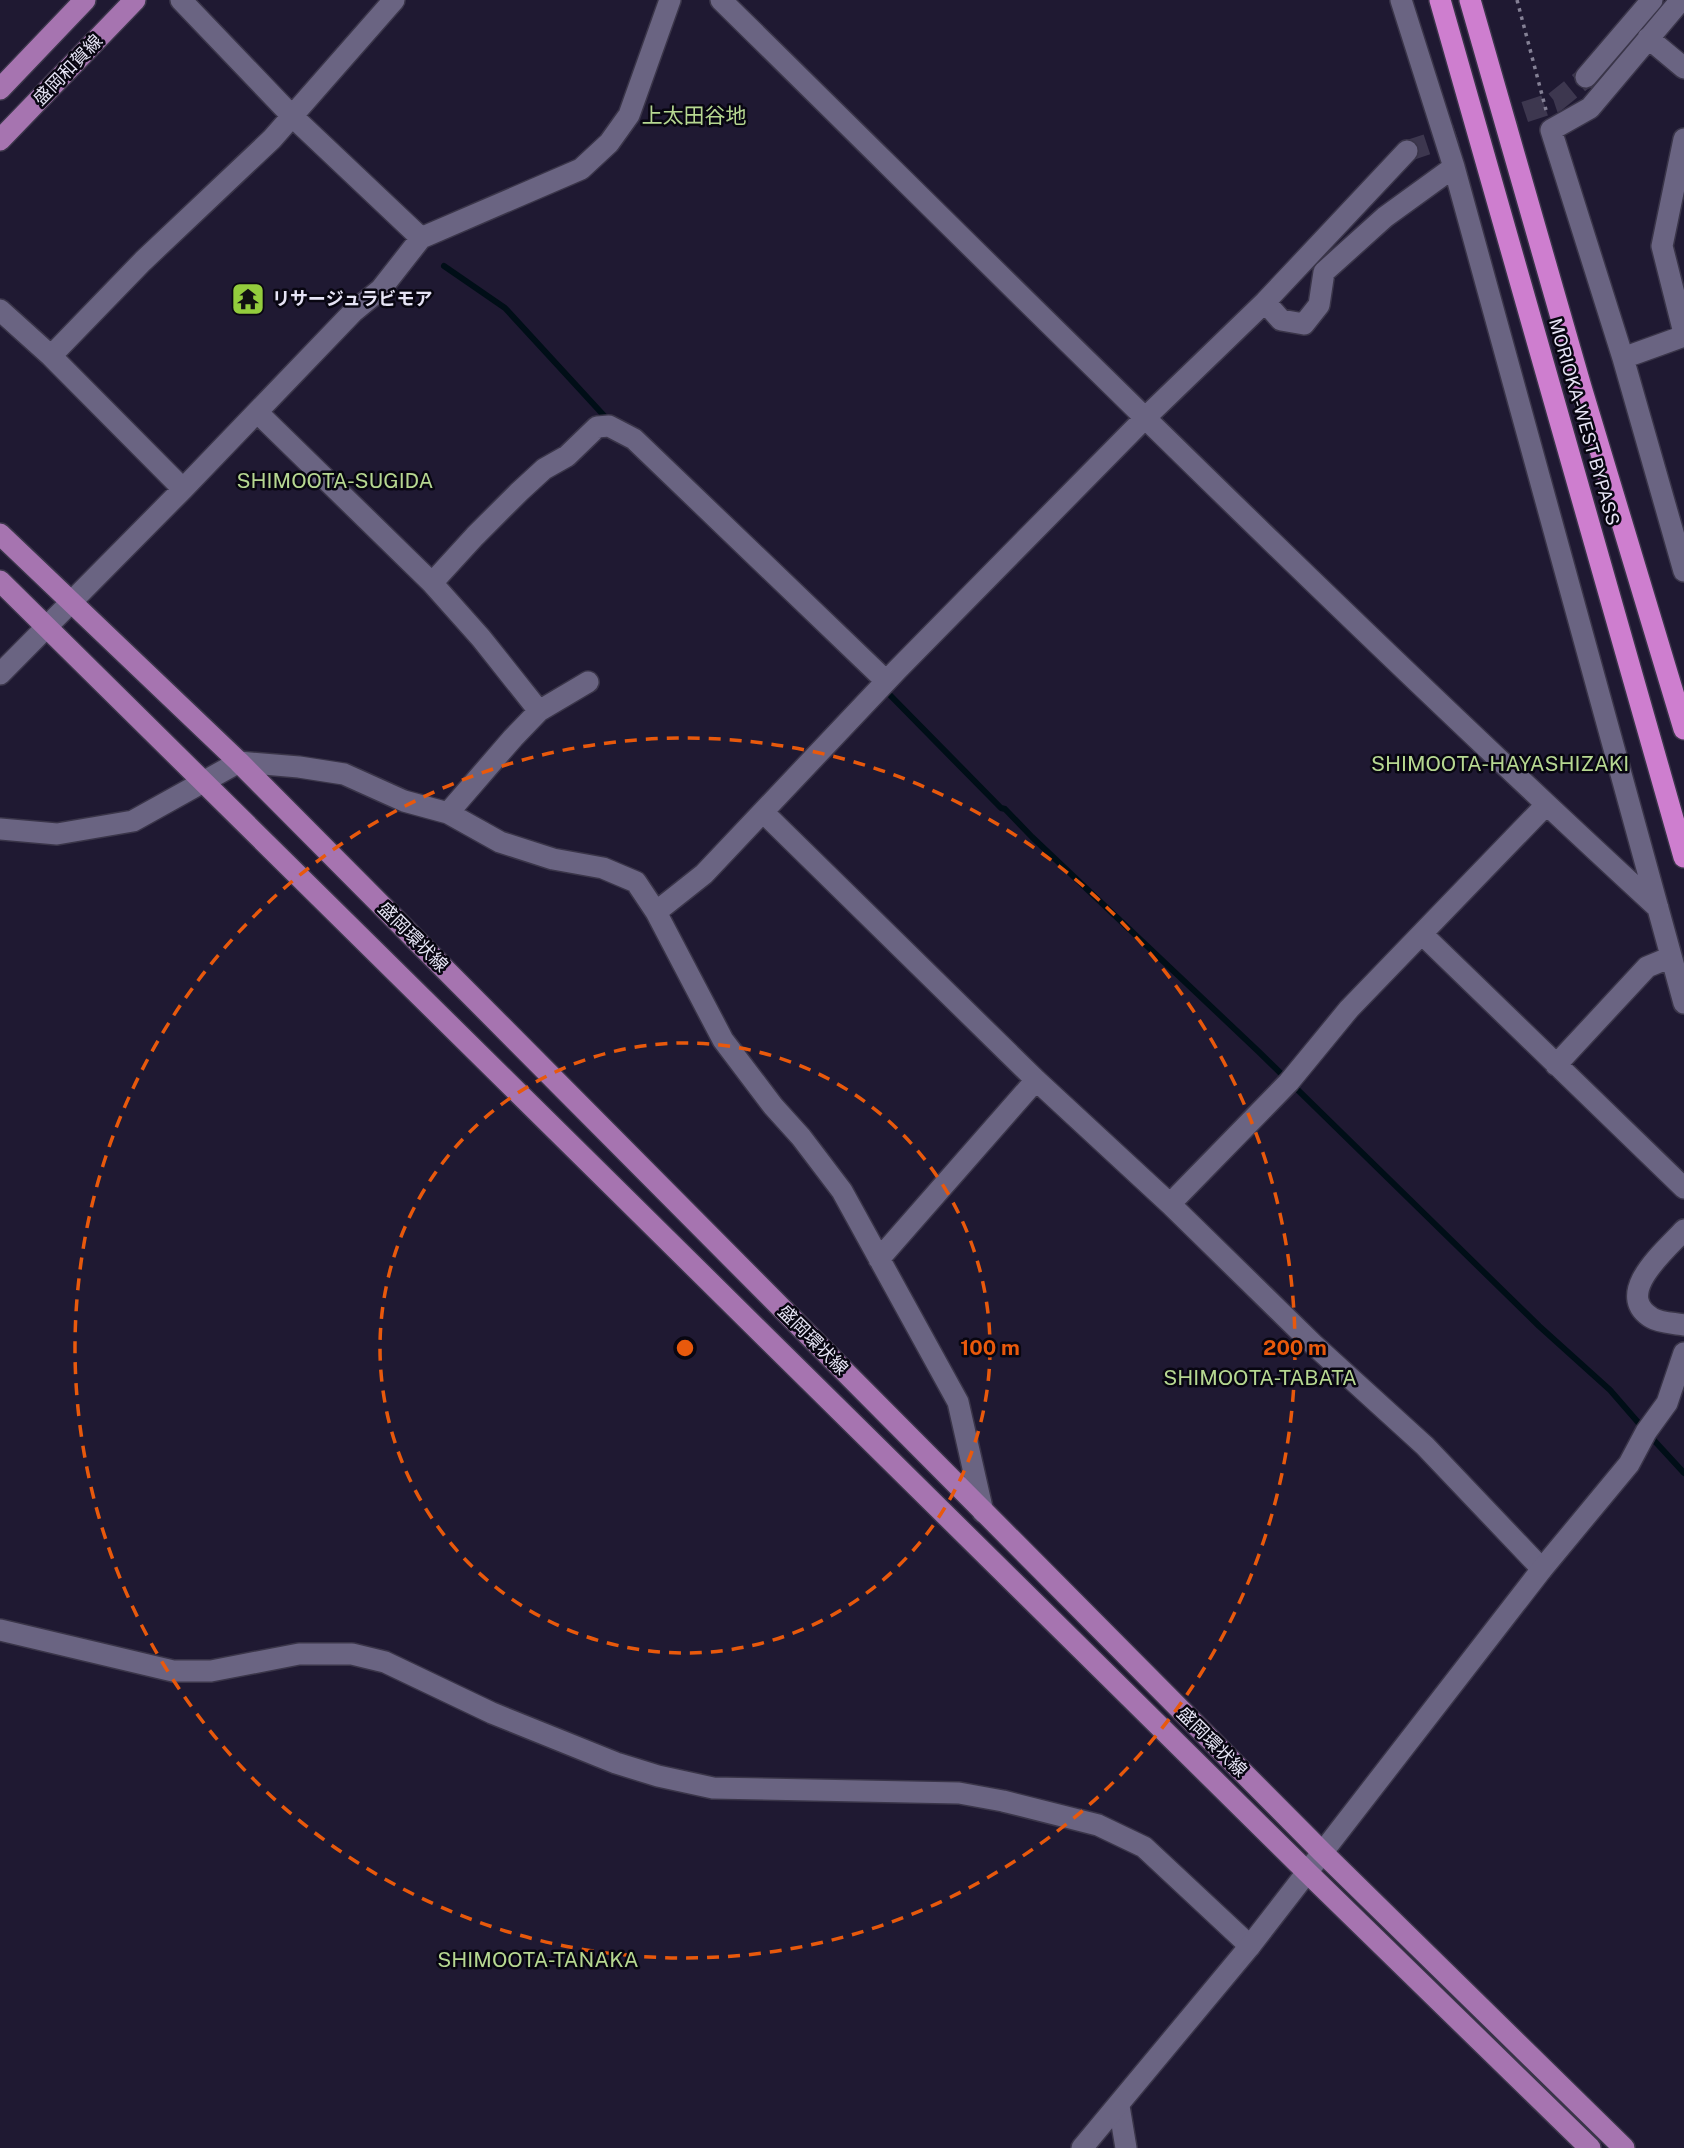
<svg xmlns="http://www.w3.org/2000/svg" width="1684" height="2148" viewBox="0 0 1684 2148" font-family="'Public Sans','Noto Sans JP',sans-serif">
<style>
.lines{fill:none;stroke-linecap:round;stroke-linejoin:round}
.stream{stroke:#000e17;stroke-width:6}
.street-tunnel{stroke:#3d374f;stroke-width:21;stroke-dasharray:21 10;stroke-linecap:butt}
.street-casing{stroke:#3a3549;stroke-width:24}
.secondary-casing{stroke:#3a3549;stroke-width:24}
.primary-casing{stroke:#3a3549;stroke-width:24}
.highway-casing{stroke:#3a3549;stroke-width:24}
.path{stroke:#848095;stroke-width:3.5;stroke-dasharray:3.5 5;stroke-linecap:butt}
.street{stroke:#6a6482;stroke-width:21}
.secondary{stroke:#6a6482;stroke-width:21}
.primary{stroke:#a674b0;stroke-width:21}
.highway{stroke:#ce7ecf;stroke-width:21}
.ring{fill:none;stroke:#e8590c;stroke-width:3.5;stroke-dasharray:12 9}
.labels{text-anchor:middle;stroke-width:5;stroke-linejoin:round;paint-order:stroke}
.street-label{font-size:18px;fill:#e6e4f5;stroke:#080611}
.poi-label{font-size:18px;font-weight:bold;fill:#e6e4f5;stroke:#080611;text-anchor:start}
.quarter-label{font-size:21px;fill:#b6d791;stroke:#080611}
.centre{fill:#e8590c;stroke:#080611;stroke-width:3.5}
.ring-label{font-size:21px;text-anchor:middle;font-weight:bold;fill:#e8590c;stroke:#080611;stroke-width:5;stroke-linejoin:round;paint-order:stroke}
</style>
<rect width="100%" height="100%" fill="#1f1932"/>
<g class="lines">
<path class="stream" d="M 444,266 L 505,308 L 608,420
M 884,689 L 1001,808 L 1005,809 L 1032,837 L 1259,1052 L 1539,1326 L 1610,1390 L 1643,1428
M 1650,1436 L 1684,1473"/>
<path class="street-tunnel" d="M 1407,151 L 1555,102 L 1586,77"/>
<defs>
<path id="street" d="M 181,0 L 292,116 L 421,238
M 721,0 C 1031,305 1338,613 1658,908
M 1401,0 L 1454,167 L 1684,1003
M 1681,0 L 1590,108 L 1551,130 L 1623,358 L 1684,571
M 1648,38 L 1684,68
M 1586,77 L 1652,0
M 1684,139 L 1662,246 L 1684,333
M 1265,302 L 1281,320 L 1304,324 L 1319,305 L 1324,272 L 1385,217 L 1454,167
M 0,310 L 51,356 L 183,489
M 51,356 L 143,261 L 272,139 L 394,0
M 1623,358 L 1684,336
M 257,412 L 432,583 L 481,638 L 539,711
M 432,583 L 475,536 L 519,492 L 544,469 L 567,456 L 597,427 L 609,426 L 634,439 L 886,681
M 0,674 L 183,489 L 353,312 L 381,289 L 421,238 L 581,169 L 609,143 L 629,115 L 670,0
M 763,812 L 1036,1080 L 1170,1204 L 1313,1344 L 1425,1446 L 1542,1569
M 448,813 L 513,738 L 539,711 L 588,682
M 0,829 L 57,834 L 133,821 L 239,762 L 299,767 L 344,774 L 404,801 L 448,813 L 500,842 L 553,859 L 603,868 L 636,882 L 656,912 L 723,1040 L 773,1106 L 801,1137 L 842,1191 L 958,1402 L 983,1512
M 656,912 L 704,874 L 897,670 L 1145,418 L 1265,302 L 1407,151
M 1423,935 L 1684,1188
M 1556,1065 L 1647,967 L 1671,957
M 1170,1204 L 1289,1082 L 1349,1009 L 1546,805
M 1684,1230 C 1666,1250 1612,1294 1652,1318 C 1660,1323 1675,1323 1684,1325
M 879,1259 L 1036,1080
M 0,1630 L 173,1671 L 211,1671 L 299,1654 L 352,1654 L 385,1662 L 492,1713 L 616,1763 L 658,1776 L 713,1788 L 959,1793 L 1003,1801 L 1098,1825 L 1144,1847 L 1250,1946
M 1119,2106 L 1126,2148"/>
<path id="secondary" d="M 1082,2148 L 1250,1946 L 1542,1569 L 1629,1464 L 1646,1432 L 1667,1403 L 1684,1353"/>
<path id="primary" d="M 0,89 L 85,0
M 0,140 L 135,0
M 0,534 L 239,762 L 1322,1852 L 1624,2148
M 0,581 L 1307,1872 L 1590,2148"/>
<path id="highway" d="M 1440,0 L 1684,857
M 1470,0 L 1581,387 L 1684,729"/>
</defs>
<use href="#street" class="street-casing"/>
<use href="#secondary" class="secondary-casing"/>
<use href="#primary" class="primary-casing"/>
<use href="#highway" class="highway-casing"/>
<path class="path" d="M 1517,0 L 1546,110"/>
<use href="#street" class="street"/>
<use href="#secondary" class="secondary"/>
<use href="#primary" class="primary"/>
<use href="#highway" class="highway"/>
</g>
<g class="ring">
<circle cx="685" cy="1348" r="305"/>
<circle cx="685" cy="1348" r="610"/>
</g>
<defs>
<symbol id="temple-square" viewBox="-11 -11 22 22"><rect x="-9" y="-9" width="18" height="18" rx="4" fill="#93cc3d" stroke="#080611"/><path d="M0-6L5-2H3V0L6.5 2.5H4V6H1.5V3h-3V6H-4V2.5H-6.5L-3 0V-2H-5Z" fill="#111"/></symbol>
</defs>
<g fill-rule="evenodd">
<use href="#temple-square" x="229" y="280" width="38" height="38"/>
</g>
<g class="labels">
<g class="street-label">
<text transform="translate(68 70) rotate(-46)" y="6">盛岡和賀線</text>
<text transform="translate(1584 422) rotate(74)" y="6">MORIOKA-WEST BYPASS</text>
<text transform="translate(413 937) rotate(45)" y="6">盛岡環状線</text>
<text transform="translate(813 1340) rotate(45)" y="6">盛岡環状線</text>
<text transform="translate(1212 1742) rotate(45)" y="6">盛岡環状線</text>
</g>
<g class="poi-label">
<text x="272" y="305">リサージュラビモア</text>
</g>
<g class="quarter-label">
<text x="694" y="123">上太田谷地</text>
<text x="335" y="488">SHIMOOTA-SUGIDA</text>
<text x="1500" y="771">SHIMOOTA-HAYASHIZAKI</text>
<text x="1260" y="1385">SHIMOOTA-TABATA</text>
<text x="538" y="1967">SHIMOOTA-TANAKA</text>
</g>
</g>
<circle cx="685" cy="1348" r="10" class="centre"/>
<g class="ring-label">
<text x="990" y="1355">100 m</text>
<text x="1295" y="1355">200 m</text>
</g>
</svg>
